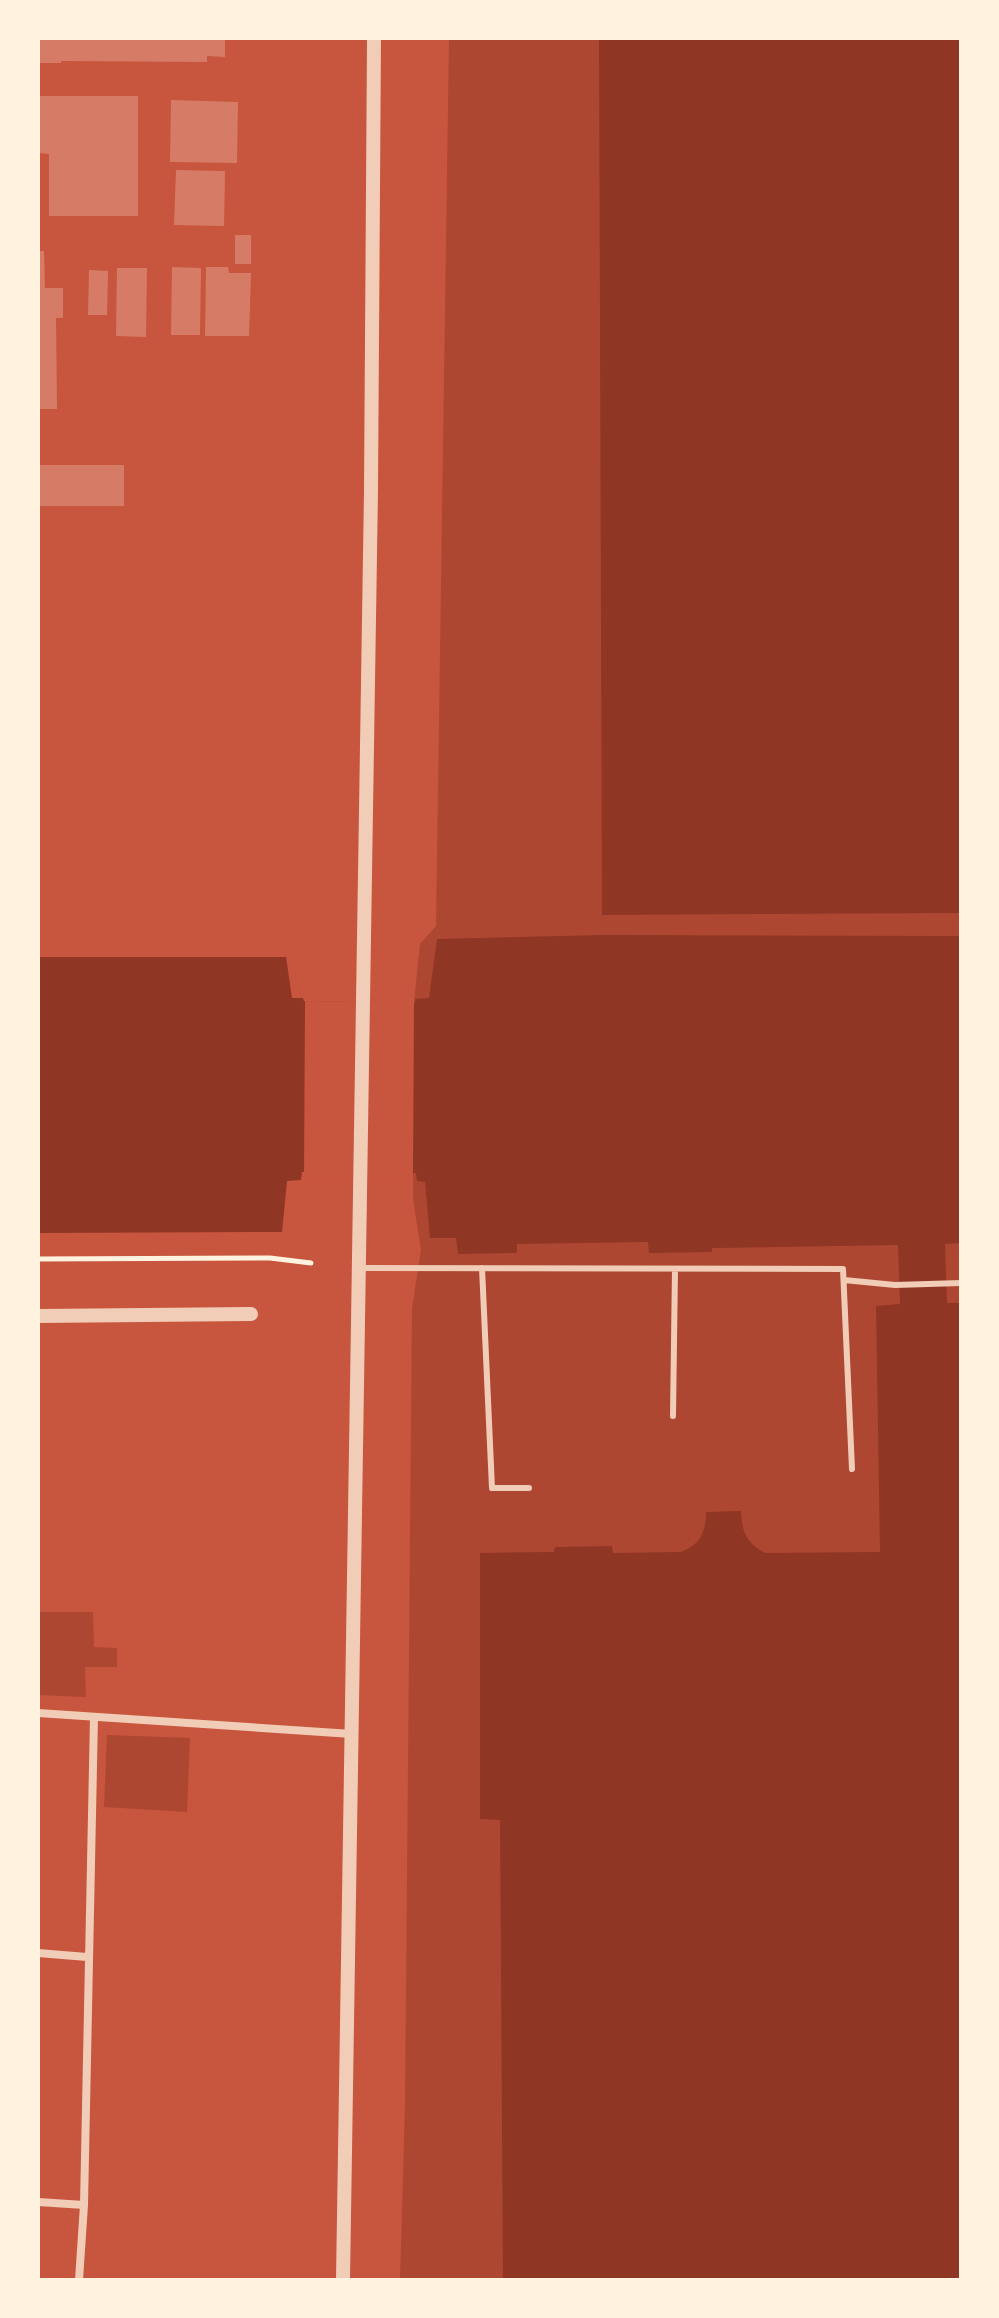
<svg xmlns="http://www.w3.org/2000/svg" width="999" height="2318" viewBox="0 0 999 2318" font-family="Literata,serif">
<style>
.green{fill:#ae4732}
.water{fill:#8f3625}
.pier{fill:#c8553d}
.building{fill:#d67c66}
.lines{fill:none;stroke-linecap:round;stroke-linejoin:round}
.path{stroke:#fff3e0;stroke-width:5}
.service{stroke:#f1ccb7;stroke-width:6}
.minor{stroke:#f1ccb7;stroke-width:8}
.tertiary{stroke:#f1ccb7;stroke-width:14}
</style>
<rect width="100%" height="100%" fill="#c8553d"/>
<path class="green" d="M 449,38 L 961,38 L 961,2280 L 400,2280 L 405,2105 L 412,1308 L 421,1250 L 413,1199 L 414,1002 L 420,944 L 436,926 Z
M 38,1612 L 93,1612 L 94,1647 L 117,1648 L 117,1667 L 85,1667 L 86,1697 L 38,1695 Z
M 107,1735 L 190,1738 L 187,1812 L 104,1807 Z"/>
<path class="water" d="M 599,38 L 961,38 L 961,913 L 602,915 Z
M 602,935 L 961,936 L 961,1243 L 945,1244 L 947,1303 L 961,1303 L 961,2280 L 503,2280 L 500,1820 L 480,1819 L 480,1553 L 554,1552 L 555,1547 L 612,1546 L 613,1553 L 681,1552 C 700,1545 706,1532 706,1512 L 741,1511 C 742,1532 746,1543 765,1553 L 880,1552 L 876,1306 L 900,1304 L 898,1245 L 712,1248 L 712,1252 L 649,1253 L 648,1242 L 517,1244 L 517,1253 L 458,1254 L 456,1238 L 430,1238 L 425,1182 L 417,1181 L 416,1173 L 302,1172 L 301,1180 L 287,1181 L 282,1232 L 38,1233 L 38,957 L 286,957 L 292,998 L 303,998 L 304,1001 L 415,1003 L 415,999 L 429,998 L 437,939 Z"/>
<path class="pier" d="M 305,1001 L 414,1002 L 413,1178 L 305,1176 L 304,1177 Z"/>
<path class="building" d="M 38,38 L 225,38 L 225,57 L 207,56 L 207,62 L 61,61 L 61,63 L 38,63 Z
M 38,96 L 138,96 L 138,216 L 49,216 L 49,154 L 38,153 Z
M 171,100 L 238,102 L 237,163 L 170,162 Z
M 176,170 L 225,171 L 224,226 L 174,225 Z
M 235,235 L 251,235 L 251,264 L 235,264 Z
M 38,251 L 44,251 L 45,288 L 63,288 L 63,318 L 56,318 L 57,409 L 38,409 Z
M 172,267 L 201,268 L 200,335 L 171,335 Z
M 206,267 L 228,267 L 229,273 L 251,273 L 249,336 L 205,336 Z
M 117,268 L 147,268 L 146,337 L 116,336 Z
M 89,270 L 108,271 L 107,315 L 88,315 Z
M 38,465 L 124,465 L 124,506 L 38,506 Z"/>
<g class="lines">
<path class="path" d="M 38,1259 L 270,1258 L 311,1263"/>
<path class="service" d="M 361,1268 L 843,1269 L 852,1469
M 482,1268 L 492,1488 L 529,1488
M 844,1280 L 895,1285 L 961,1283
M 673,1416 L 675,1269"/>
<path class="minor" d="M 38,1713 L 352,1734
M 38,1953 L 87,1957
M 38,2202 L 84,2205
M 79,2280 L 84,2205 L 94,1717"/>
<path class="tertiary" d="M 38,1316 L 251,1314
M 343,2280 L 371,491 L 374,38"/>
</g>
<rect width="999" height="2318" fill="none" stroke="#fff3e0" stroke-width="80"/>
</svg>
